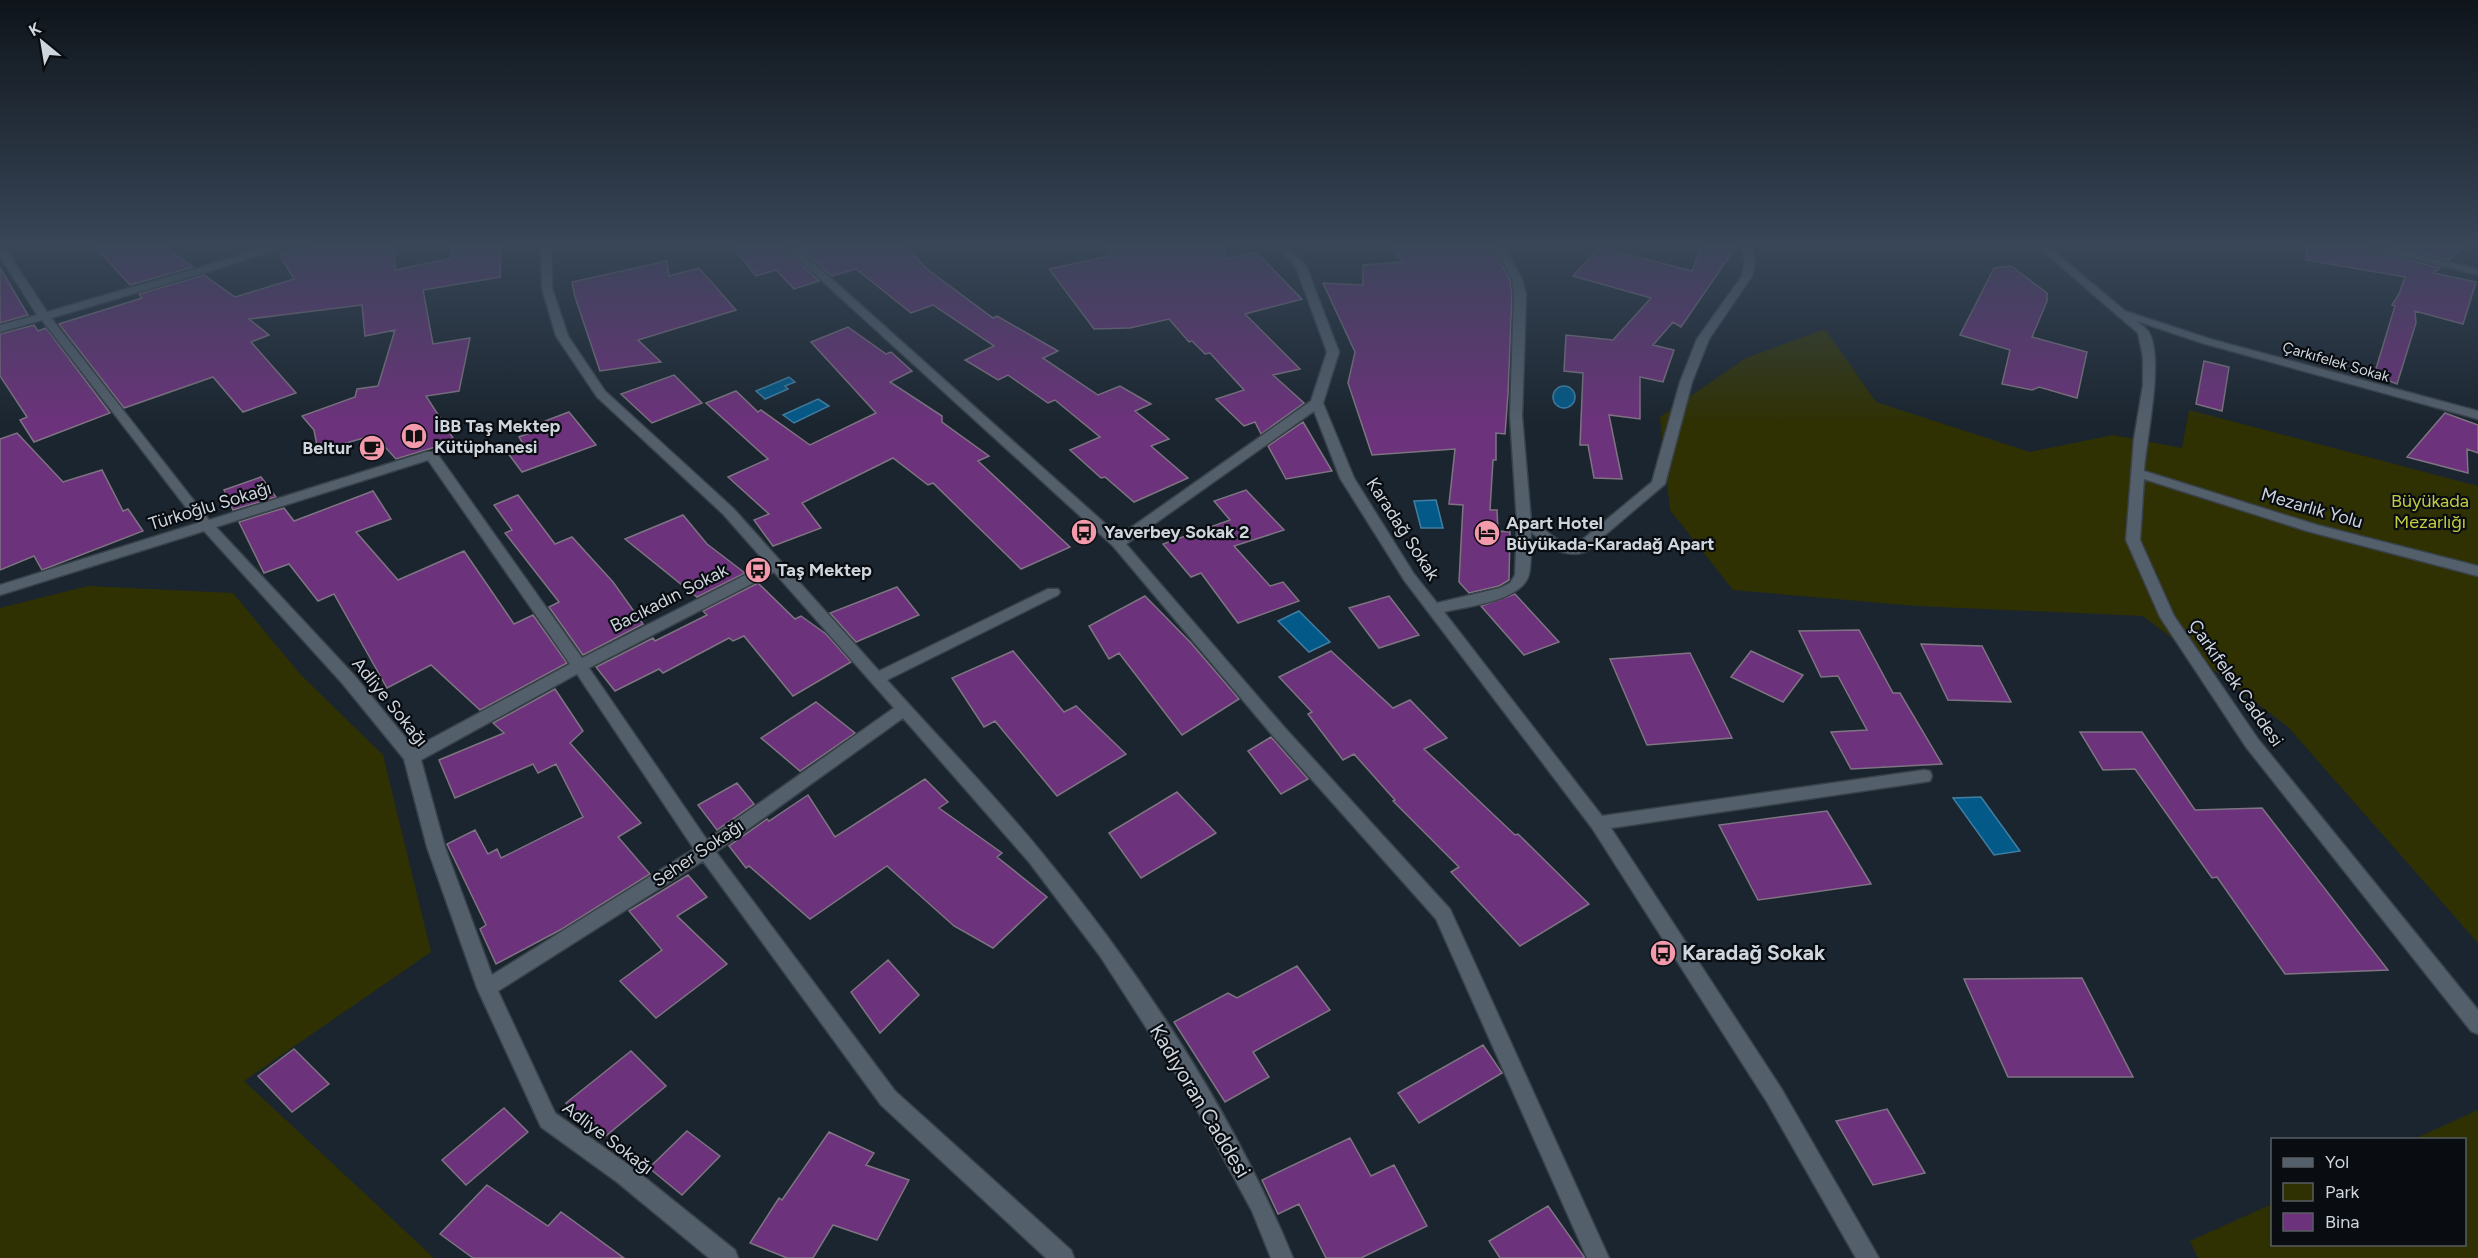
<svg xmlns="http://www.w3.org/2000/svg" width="2478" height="1258" viewBox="0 0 2478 1258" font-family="Figtree,sans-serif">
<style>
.green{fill:#2f3103}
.water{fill:#035988;stroke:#407ea2;stroke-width:1.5}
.building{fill:#6c327b;stroke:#7f7482;stroke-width:1.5}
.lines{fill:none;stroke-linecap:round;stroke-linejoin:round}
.street-casing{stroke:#39424a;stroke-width:3}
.street{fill:#535f6b;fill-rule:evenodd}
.labels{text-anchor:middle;stroke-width:4.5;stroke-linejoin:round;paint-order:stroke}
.far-street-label{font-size:15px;fill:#ced5dd;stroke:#090d12}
.poi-label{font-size:18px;font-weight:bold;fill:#ced5dd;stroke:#090d12;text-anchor:start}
.park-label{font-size:18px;fill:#c3cc3e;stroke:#090d12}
.street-label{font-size:18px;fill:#ced5dd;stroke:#090d12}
.near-poi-label{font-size:21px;font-weight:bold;fill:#ced5dd;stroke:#090d12;text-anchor:start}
.near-street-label{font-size:21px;fill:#ced5dd;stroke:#090d12}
</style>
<rect width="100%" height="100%" fill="#1a252f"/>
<path class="green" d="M 1825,329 L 1876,402 L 2030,452 L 2113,435 L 2182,448 L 2189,410 L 2478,486 L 2478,943 L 2288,727 L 2143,616 L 1916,606 L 1733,590 L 1670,510 L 1660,417 L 1746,358 Z
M 88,586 L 233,593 L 300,674 L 383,755 L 431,952 L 244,1081 L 434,1258 L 0,1258 L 0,608 Z
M 2478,1110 L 2478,1258 L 2198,1258 L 2190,1241 L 2272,1204 L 2272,1244 L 2464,1244 L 2464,1140 L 2414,1139 Z"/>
<path class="water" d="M 789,377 L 795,382 L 785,386 L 788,389 L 765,399 L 756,391 Z
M1553 397a11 11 0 1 1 22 0a11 11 0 1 1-22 0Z
M 818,399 L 829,406 L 794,423 L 783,415 Z
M 1436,500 L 1443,528 L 1421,528 L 1414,501 Z
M 1299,611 L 1330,642 L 1309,652 L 1278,621 Z
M 1981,797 L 2020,851 L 1994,855 L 1953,798 Z"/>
<path class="building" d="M 95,247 L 165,247 L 193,267 L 130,285 Z
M 311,247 L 394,247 L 395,270 L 452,258 L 452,247 L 501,247 L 500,277 L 423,290 L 433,344 L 470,338 L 459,391 L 426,396 L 455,441 L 396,459 L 374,435 L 318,451 L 314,430 L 302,416 L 355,397 L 357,389 L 378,386 L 395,330 L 365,336 L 362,305 L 249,319 L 269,335 L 251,342 L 296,393 L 243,412 L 213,377 L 124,408 L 59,324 L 142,298 L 139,294 L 204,275 L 235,297 L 294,279 L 280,255 Z
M 733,247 L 783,247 L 819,281 L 794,289 L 776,270 L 756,276 Z
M 799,247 L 907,247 L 927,269 L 993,318 L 997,316 L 1058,351 L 1043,358 L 1098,395 L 1120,386 L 1151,404 L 1135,411 L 1169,439 L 1151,446 L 1188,478 L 1134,502 L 1105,477 L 1101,478 L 1070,450 L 1100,437 L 1055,400 L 1048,403 L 1008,375 L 998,380 L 965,360 L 994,346 L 933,305 L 911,313 L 856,269 L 832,276 Z
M 1106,247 L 1224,247 L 1226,259 L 1256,252 L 1302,299 L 1245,314 L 1300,369 L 1273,375 L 1304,403 L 1261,434 L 1255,422 L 1244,426 L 1216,399 L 1244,390 L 1210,353 L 1205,354 L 1192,341 L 1189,342 L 1169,319 L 1130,328 L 1094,329 L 1049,269 L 1114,255 Z
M 1394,247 L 1492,247 L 1510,280 L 1512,295 L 1508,393 L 1505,434 L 1496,433 L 1496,460 L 1493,460 L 1490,510 L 1497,510 L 1498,531 L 1510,532 L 1509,580 L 1499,586 L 1469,593 L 1459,582 L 1463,505 L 1449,504 L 1455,449 L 1372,455 L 1348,383 L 1355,352 L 1323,283 L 1363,285 L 1363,265 L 1402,262 Z
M 1600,247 L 1692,271 L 1701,247 L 1736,247 L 1681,327 L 1673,322 L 1653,345 L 1674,350 L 1663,382 L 1640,377 L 1640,419 L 1609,415 L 1622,479 L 1594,478 L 1588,445 L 1580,445 L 1583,373 L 1564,371 L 1566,335 L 1613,340 L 1651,298 L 1573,276 Z
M 2307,247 L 2365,247 L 2366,249 L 2440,268 L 2434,273 L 2476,282 L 2463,324 L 2415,311 L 2416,323 L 2397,384 L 2374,375 L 2395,306 L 2392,305 L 2399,294 L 2405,277 L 2306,260 Z
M 2391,247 L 2464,247 L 2449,260 Z
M 667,261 L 669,276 L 699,268 L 736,310 L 638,340 L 661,362 L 600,371 L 575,297 L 572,282 Z
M 2011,266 L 2047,293 L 2047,301 L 2032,337 L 2087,352 L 2077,398 L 2039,387 L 2032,390 L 2002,384 L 2010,350 L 1960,335 L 1994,268 Z
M 0,268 L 28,315 L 0,323 Z
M 34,325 L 38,331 L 46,328 L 110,413 L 34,442 L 20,420 L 27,417 L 0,376 L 0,334 Z
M 848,327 L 886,354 L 891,352 L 912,371 L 890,382 L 942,416 L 942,422 L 989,456 L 978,461 L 1070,547 L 1021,569 L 933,483 L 928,485 L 893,458 L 802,503 L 821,528 L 773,546 L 754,520 L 769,514 L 728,477 L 768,459 L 706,403 L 736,391 L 758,412 L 761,410 L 810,445 L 876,413 L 811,342 Z
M 2204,361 L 2229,367 L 2222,411 L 2196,404 Z
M 674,375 L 702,403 L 652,423 L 621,394 Z
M 569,412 L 596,445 L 522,472 L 504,448 L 522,442 L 519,437 L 541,429 L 537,424 Z
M 2445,413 L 2478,425 L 2478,453 L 2467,449 L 2468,473 L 2407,457 Z
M 1303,422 L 1332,471 L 1286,479 L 1268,446 Z
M 17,433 L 63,482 L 102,470 L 123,511 L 128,509 L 143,531 L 42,570 L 34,556 L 0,570 L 0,439 Z
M 261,477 L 276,497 L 233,510 L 224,490 Z
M 1246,490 L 1284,530 L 1234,546 L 1270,586 L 1283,582 L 1299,601 L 1238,623 L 1201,573 L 1191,577 L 1163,544 L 1230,520 L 1214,501 Z
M 373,491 L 391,519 L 356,532 L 398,580 L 464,551 L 514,624 L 533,615 L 567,663 L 480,710 L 431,665 L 387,688 L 334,594 L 318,601 L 289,564 L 264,573 L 239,522 L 284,508 L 294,521 Z
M 518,495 L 555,544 L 572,537 L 613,582 L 643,624 L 583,655 L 549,607 L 559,602 L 505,533 L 512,530 L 494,505 Z
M 683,515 L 707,544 L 745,573 L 697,597 L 625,539 Z
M 758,583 L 795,619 L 801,616 L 826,634 L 851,662 L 793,696 L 744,636 L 733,641 L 729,638 L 663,673 L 659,669 L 615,691 L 596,667 L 653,638 L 655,641 L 707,615 L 703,611 Z
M 897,587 L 919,615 L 856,642 L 830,613 Z
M 1515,594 L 1559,642 L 1524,655 L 1481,606 Z
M 1145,596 L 1191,643 L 1239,699 L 1182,735 L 1119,653 L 1109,659 L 1089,626 Z
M 1389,596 L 1419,635 L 1379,648 L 1349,608 Z
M 1859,630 L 1893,693 L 1900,693 L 1942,764 L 1851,769 L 1831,732 L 1867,730 L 1838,676 L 1821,677 L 1799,631 Z
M 1921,644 L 1982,646 L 2011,702 L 1948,700 Z
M 1013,651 L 1064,712 L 1076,706 L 1126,754 L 1057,796 L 995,721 L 984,727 L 952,678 Z
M 1331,651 L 1393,708 L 1410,700 L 1447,738 L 1424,749 L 1515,835 L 1518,834 L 1589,904 L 1520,946 L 1451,872 L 1459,867 L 1393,801 L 1395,800 L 1354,754 L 1343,760 L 1308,714 L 1312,712 L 1279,677 Z
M 1751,651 L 1803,675 L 1783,702 L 1731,677 Z
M 1690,653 L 1732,738 L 1647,745 L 1610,659 Z
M 555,689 L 583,731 L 570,743 L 641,823 L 618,837 L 650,874 L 562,929 L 496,964 L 480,929 L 486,925 L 447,844 L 475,830 L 488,854 L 497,849 L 501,858 L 583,817 L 556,764 L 538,773 L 533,764 L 455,798 L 439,760 L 504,733 L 493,723 Z
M 816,702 L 855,733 L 800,771 L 761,738 Z
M 2080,732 L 2142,732 L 2195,810 L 2262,808 L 2388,970 L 2285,974 L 2217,877 L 2212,878 L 2135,769 L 2103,770 Z
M 1271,737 L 1308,779 L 1281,794 L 1248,751 Z
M 925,779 L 948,802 L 939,808 L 1002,853 L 997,857 L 1047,897 L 993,948 L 954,926 L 887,866 L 810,919 L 749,866 L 746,868 L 729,846 L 767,819 L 769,821 L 808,795 L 835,837 Z
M 737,783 L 754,804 L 717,830 L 698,805 Z
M 1177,792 L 1216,833 L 1141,878 L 1109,833 Z
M 1827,811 L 1871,884 L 1758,900 L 1719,825 Z
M 688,875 L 707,897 L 677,916 L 727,964 L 656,1018 L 620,981 L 662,950 L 629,911 Z
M 888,960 L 919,995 L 880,1033 L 851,992 Z
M 1297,966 L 1330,1010 L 1253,1052 L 1269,1077 L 1225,1102 L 1174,1022 L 1228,993 L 1237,998 Z
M 2082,978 L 2133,1077 L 2008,1077 L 1964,979 Z
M 1483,1045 L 1502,1073 L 1419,1123 L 1398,1093 Z
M 294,1049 L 329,1084 L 292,1112 L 258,1076 Z
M 631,1051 L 666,1086 L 601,1140 L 566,1103 Z
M 504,1108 L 528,1132 L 466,1185 L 442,1160 Z
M 1887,1109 L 1925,1173 L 1873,1185 L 1836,1121 Z
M 687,1131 L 720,1156 L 682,1195 L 649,1168 Z
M 829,1132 L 874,1153 L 866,1165 L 909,1180 L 877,1240 L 833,1225 L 813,1258 L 787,1258 L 750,1243 L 779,1198 L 782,1200 Z
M 1350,1138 L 1371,1176 L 1394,1165 L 1427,1226 L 1361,1258 L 1326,1258 L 1299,1204 L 1278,1214 L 1262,1180 Z
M 487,1185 L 548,1226 L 561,1212 L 624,1258 L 473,1258 L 440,1234 Z
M 1548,1206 L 1585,1258 L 1500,1258 L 1489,1241 Z"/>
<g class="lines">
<defs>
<path id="street" d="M 0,247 L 4,247 L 47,312 L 219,262 L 263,247 L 277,247 L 276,249 L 227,266 L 51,318 L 209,520 L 426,452 L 436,452 L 582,658 L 767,564 L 723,514 L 597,397 L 556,336 L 542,288 L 541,247 L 551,247 L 552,288 L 568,336 L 605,391 L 733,508 L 879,671 L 1048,589 L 1058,589 L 1060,592 L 1058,595 L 887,680 C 938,737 993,793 1042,853 C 1142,974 1233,1113 1293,1258 L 1271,1258 L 1252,1211 L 1187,1091 L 1100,956 L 1029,862 L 903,718 L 716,852 L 895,1091 L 1071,1250 L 1074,1258 L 1046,1258 L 881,1105 L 703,861 L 498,991 L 555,1113 L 633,1168 L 735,1250 L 738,1258 L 709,1258 L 617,1182 L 541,1127 L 477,988 L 427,847 L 404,759 L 342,683 L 204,531 L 0,595 L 0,585 L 198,523 L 42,320 L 0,332 L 0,325 L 37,315 L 0,256 ZM 428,460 L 570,664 L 414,748 L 354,675 L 216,527 ZM 774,572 L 894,708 L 707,840 L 589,668 ZM 577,674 L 694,849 L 492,975 L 445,847 L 421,760 Z
M 785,247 L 796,247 L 1119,536 L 1311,401 L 1327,352 L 1296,267 L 1278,247 L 1288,247 L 1306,266 L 1339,352 L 1323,403 L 1354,478 L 1414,574 L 1437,603 L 1500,588 L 1510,583 L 1515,575 L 1517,523 L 1510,416 L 1514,295 L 1512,279 L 1494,247 L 1504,247 L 1522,279 L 1526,295 L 1522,416 L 1531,521 C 1548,528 1556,546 1576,545 L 1652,482 L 1680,382 L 1697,339 L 1742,276 L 1745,261 L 1742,247 L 1752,247 L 1755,261 L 1752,276 L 1709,339 L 1692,382 L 1665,484 L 1585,552 C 1561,559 1548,545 1531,532 C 1530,545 1532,561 1529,574 C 1523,601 1467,606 1444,612 L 1602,816 L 1924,770 L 1930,771 L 1932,776 L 1930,781 L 1924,782 L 1611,828 L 1781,1088 L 1879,1258 L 1856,1258 L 1767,1102 L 1592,828 L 1404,580 L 1340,478 L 1314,411 L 1126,544 L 1285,728 L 1450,909 L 1609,1258 L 1587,1258 L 1436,919 L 1273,736 L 1113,546 Z
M 2038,247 L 2049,247 L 2125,311 L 2210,339 L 2478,411 L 2478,419 L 2202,343 L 2137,321 C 2140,324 2145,327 2148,331 C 2165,356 2146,439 2144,471 L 2317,525 L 2478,566 L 2478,576 L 2307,531 L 2144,479 L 2140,540 L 2174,616 L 2258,739 L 2478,1010 L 2478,1034 L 2471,1031 L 2246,747 L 2160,617 L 2126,540 L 2134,439 L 2143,385 L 2143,357 L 2138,333 Z
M 2367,247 L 2383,247 L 2478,269 L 2478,275 Z"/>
</defs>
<use href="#street" class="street-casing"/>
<use href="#street" class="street"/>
</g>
<linearGradient id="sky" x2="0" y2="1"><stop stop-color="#0e141a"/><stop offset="0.58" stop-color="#384658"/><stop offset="1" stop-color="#384658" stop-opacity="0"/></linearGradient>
<rect width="2478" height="423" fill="url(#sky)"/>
<defs>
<symbol id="library-disc" viewBox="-11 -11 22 22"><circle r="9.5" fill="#f39aac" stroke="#090d12"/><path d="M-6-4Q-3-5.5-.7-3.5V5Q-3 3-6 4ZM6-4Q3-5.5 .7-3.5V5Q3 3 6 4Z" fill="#111"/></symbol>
<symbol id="cafe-disc" viewBox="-11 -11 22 22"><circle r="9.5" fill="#f39aac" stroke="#090d12"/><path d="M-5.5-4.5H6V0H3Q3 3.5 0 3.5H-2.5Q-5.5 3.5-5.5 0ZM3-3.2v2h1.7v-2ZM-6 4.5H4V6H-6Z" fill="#111"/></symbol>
<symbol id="bus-disc" viewBox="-11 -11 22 22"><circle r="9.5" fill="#f39aac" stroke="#090d12"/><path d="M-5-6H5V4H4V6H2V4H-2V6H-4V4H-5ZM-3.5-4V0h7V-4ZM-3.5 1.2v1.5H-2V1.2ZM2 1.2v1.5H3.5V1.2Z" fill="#111"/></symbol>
<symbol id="hotel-disc" viewBox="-11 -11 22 22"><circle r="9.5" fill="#f39aac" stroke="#090d12"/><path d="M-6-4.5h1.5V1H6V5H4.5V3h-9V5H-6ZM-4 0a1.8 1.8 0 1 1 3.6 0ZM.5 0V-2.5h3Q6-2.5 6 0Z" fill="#111"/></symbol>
</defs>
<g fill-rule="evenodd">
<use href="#library-disc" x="399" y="421" width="30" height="30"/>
<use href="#cafe-disc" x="357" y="433" width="30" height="30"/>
<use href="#bus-disc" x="1069" y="517" width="30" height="30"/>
<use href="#hotel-disc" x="1472" y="518" width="30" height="30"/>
<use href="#bus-disc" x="743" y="555" width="30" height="30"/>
<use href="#bus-disc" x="1648" y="938" width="30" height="30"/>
</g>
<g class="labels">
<g class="far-street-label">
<text transform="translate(2336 362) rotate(16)" y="5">Çarkıfelek Sokak</text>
</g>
<g class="poi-label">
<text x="434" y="432">İBB Taş Mektep<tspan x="434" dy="21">Kütüphanesi</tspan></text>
<text x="352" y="454" text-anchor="end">Beltur</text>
<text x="1506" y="529">Apart Hotel<tspan x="1506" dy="21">Büyükada-Karadağ Apart</tspan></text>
<text x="1104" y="538">Yaverbey Sokak 2</text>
<text x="777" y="576">Taş Mektep</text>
</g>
<g class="park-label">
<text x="2430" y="507">Büyükada<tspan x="2430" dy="21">Mezarlığı</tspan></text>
</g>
<g class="street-label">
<text transform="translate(210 506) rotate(-17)" y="6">Türkoğlu Sokağı</text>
<text transform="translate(2312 508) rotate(16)" y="6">Mezarlık Yolu</text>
<text transform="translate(1403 529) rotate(57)" y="6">Karadağ Sokak</text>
<text transform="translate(669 598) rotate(-27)" y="6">Bacıkadın Sokak</text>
<text transform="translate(2236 683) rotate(55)" y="6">Çarkıfelek Caddesi</text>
<text transform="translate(390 702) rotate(51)" y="6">Adliye Sokağı</text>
<text transform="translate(698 853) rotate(-34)" y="6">Seher Sokağı</text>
<text transform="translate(608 1138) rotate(37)" y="6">Adliye Sokağı</text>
</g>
<g class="near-poi-label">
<text x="1682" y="960">Karadağ Sokak</text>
</g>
<g class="near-street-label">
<text transform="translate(1200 1101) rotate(59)" y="7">Kadıyoran Caddesi</text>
</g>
</g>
<rect x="2271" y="1138" width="195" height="108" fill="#090d12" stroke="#585d63" stroke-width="1.5"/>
<rect x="2283" y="1158" width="30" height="9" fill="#535f6b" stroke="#585d63" stroke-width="1.5"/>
<text x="2325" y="1168" font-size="18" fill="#ced5dd">Yol</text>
<rect x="2283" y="1183" width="30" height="18" fill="#2f3103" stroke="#585d63" stroke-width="1.5"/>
<text x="2325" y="1198" font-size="18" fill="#ced5dd">Park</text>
<rect x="2283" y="1213" width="30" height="18" fill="#6c327b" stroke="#585d63" stroke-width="1.5"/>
<text x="2325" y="1228" font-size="18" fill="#ced5dd">Bina</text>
<g transform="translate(42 42) rotate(330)" stroke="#090d12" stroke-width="4.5" paint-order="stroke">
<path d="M0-4.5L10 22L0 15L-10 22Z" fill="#ced5dd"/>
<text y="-9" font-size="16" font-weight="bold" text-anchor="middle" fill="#ced5dd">K</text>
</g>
</svg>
